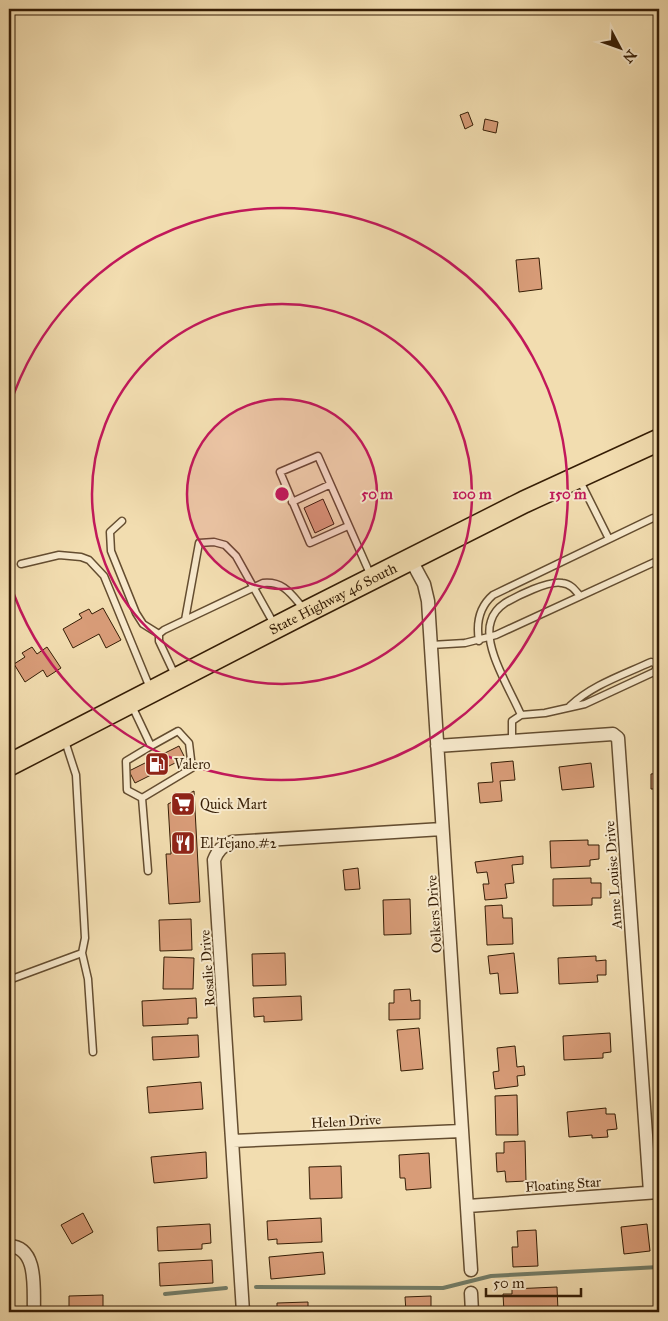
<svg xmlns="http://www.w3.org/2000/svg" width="668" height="1321" viewBox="0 0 668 1321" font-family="'IM FELL Great Primer',serif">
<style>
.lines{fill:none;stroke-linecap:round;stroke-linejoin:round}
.stream{stroke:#727c67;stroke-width:4}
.building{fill:#d89c78;stroke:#351d05}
.lane-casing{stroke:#644d30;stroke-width:9}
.street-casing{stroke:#644d30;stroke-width:15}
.primary-casing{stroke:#351d05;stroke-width:24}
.lane{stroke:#f7e9cc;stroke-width:6}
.street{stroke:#f7e9cc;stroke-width:12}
.primary{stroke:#f2ddb0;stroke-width:21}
.ring{fill:none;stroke:#c2185b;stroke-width:2.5}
.labels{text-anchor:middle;stroke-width:4;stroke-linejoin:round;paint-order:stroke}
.street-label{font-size:14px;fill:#351d05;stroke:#f7e9cc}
.poi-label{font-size:14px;fill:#351d05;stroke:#f7e9cc;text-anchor:start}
.centre{fill:#c2185b;stroke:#f7e9cc;stroke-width:2.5}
.ring-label{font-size:15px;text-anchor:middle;font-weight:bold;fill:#c2185b;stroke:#f7e9cc;stroke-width:4;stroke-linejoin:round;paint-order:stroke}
</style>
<rect width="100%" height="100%" fill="#f2ddb0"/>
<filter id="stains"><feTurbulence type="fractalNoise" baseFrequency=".004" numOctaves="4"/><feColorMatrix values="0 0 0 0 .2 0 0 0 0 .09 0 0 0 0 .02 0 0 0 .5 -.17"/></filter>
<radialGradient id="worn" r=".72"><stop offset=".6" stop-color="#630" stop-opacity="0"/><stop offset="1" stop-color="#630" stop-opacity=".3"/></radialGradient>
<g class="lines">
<path class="stream" d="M 256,1287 L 443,1288 L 491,1276 L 659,1267
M 165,1294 L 226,1288"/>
</g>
<path class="building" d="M 468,112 L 473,125 L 465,129 L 460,115 Z
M 485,119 L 498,122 L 496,133 L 483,130 Z
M 539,258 L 542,289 L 519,292 L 516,260 Z
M 323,499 L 334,524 L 315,533 L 304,508 Z
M 103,608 L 121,640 L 106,648 L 99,634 L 73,648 L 63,629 L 82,618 L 79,614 L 89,609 L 92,614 Z
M 32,647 L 37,654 L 47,647 L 61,668 L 47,677 L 43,670 L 25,682 L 14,664 L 25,657 L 22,653 Z
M 179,746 L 185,758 L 135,783 L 129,771 Z
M 513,761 L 515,780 L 500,781 L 502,801 L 480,803 L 478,783 L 493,782 L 491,763 Z
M 591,763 L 594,787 L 562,790 L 559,767 Z
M 659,773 L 659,789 L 651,789 L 651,774 Z
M 194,791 L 200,902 L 169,904 L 166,854 L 171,854 L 168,804 Z
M 588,840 L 588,845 L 599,845 L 599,859 L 590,860 L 590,866 L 551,868 L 550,841 Z
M 523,856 L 523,864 L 512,865 L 514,883 L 505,884 L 507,898 L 485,900 L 483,884 L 489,884 L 487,872 L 477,873 L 475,862 Z
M 358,868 L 360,889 L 345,890 L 343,870 Z
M 591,878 L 591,883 L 601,883 L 601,898 L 592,898 L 592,905 L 553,906 L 553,879 Z
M 410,899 L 411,934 L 384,935 L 383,900 Z
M 502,905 L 503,918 L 512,918 L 513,944 L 487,945 L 485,906 Z
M 191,919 L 192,950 L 160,951 L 159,920 Z
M 285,953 L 286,985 L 253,986 L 252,954 Z
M 514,953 L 518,993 L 500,994 L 498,973 L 490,974 L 488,956 Z
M 596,956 L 596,961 L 606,960 L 606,975 L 597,975 L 598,982 L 559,984 L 558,958 Z
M 164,957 L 194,958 L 193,989 L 163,989 Z
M 410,989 L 411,1001 L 420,1000 L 420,1019 L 389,1020 L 389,1003 L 394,1003 L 394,990 Z
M 301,996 L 302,1020 L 264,1022 L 264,1016 L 254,1017 L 253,998 Z
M 196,998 L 197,1018 L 188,1018 L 188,1024 L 143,1026 L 142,1001 Z
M 419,1028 L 423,1069 L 401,1071 L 397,1030 Z
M 610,1033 L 611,1052 L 603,1053 L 603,1058 L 564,1060 L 563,1036 Z
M 198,1035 L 199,1057 L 153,1060 L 152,1037 Z
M 515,1046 L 517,1067 L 524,1066 L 525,1075 L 517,1076 L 518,1086 L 495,1089 L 493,1072 L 499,1071 L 497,1048 Z
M 201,1082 L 203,1109 L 149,1113 L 147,1087 Z
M 517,1095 L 518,1135 L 496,1135 L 495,1096 Z
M 606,1108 L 606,1114 L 615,1114 L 617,1129 L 607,1130 L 608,1137 L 592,1138 L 592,1135 L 569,1137 L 567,1112 Z
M 525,1141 L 526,1181 L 506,1182 L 505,1171 L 497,1172 L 496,1153 L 504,1153 L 504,1142 Z
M 206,1152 L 207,1178 L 154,1183 L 151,1157 Z
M 429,1153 L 431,1188 L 406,1190 L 405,1178 L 400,1178 L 399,1155 Z
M 341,1166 L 342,1198 L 310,1199 L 309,1167 Z
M 83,1213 L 93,1232 L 72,1244 L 61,1225 Z
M 321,1218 L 322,1242 L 277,1244 L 277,1239 L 268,1240 L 267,1221 Z
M 210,1224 L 211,1243 L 202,1244 L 202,1249 L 158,1251 L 157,1227 Z
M 647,1224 L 650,1251 L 624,1254 L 621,1227 Z
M 536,1230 L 538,1266 L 513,1267 L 512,1247 L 518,1247 L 517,1231 Z
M 323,1252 L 325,1274 L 271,1279 L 269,1257 Z
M 212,1260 L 213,1283 L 160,1286 L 159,1263 Z
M 557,1287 L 558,1311 L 504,1312 L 503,1294 L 512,1294 L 512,1289 Z
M 103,1295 L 103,1308 L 96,1308 L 97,1312 L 65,1312 L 64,1309 L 69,1309 L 69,1296 Z
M 431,1296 L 431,1312 L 406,1312 L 405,1297 Z
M 308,1302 L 308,1312 L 277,1312 L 277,1303 Z"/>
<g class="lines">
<defs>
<path id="lane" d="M 579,479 L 609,539
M 292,502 L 329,485
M 122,521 L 110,532 L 111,551 L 136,613 L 143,624 L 159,634
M 348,526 L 310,543 L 280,472 L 318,456 L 371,576
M 21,564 L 59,555 L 81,557 L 89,560 L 104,576 L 150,688
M 185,620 L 199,543 L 214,542 L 225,545 L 236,556 L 274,624
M 479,641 C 476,623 479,607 493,595 L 653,518 L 659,518
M 431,645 L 465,643 L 496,635 L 659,560
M 175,675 L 159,641 L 159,634 L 164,630 L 263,583 C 284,581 291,594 304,609
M 132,706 L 151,746 L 126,761 L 127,790 L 142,798 L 148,871
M 570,706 C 592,685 623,675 651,662 L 659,664
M 521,715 C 511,691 482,646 491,621 C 493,614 499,607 505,603 C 517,596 549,580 562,583 C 571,584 575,590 580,596
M 512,741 L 512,721 L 521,715 L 545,713 L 585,704 L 654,672 L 659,665
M 142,798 L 192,768 L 189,743 L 178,731 L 151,746
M 82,953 L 88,979 L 93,1052
M 9,980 L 82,953 L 85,938 L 76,775 L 65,741"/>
<path id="street" d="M 411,560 L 424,584 L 428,601 L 471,1270
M 437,746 L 613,734 L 618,738 L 650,1192
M 233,1141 L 461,1131
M 468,1206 L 659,1192
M 9,1246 C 39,1247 33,1291 34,1312
M 471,1293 L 472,1312
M 243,1312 L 214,860 C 218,850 222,846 232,842 L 442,829"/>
<g id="primary">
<path id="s1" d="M 9,765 L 306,612 L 524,502 L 659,440"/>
</g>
</defs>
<use href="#lane" class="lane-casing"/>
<use href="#street" class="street-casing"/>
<use href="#primary" class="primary-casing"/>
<use href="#lane" class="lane"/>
<use href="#street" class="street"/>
<use href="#primary" class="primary"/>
</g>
<circle cx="282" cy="494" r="95" fill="#c2185b" fill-opacity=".12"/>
<g class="ring">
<circle cx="282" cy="494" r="95"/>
<circle cx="282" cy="494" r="190"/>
<path d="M9 408A286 286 0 1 1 9 580"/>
</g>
<defs>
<symbol id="fuel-square" viewBox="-11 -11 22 22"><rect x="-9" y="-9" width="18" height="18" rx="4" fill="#8f2418" stroke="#f7e9cc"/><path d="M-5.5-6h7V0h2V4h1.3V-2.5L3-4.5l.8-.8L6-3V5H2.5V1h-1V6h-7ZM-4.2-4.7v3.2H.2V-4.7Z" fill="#fff"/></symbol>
<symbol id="supermarket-square" viewBox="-11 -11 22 22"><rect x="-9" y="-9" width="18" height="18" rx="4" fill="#8f2418" stroke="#f7e9cc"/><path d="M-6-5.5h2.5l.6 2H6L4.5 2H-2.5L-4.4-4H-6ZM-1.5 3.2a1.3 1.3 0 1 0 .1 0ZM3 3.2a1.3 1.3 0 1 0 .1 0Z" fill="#fff"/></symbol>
<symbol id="restaurant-square" viewBox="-11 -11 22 22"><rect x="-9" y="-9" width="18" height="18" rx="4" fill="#8f2418" stroke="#f7e9cc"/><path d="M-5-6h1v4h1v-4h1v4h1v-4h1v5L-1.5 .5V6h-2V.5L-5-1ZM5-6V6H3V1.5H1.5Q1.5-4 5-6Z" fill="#fff"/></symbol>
</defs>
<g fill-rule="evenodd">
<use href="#fuel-square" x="143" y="750" width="28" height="28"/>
<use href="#supermarket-square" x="169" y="790" width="28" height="28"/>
<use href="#restaurant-square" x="169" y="829" width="28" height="28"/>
</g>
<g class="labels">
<g class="street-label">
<text dy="5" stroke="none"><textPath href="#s1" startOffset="364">State Highway 46 South</textPath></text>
<text transform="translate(613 875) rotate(-94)" y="5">Anne Louise Drive</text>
<text transform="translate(434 914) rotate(-94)" y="5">Oelkers Drive</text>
<text transform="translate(207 968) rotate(-94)" y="5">Rosalie Drive</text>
<text transform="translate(346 1121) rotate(-3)" y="5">Helen Drive</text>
<text transform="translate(563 1184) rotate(-4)" y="5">Floating Star</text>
</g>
<g class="poi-label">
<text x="174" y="769">Valero</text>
<text x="200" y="809">Quick Mart</text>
<text x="200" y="848">El Tejano #2</text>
</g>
</g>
<circle cx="282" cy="494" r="8" class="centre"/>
<g class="ring-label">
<text x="377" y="499">50 m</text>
<text x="472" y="499">100 m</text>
<text x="568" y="499">150 m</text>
</g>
<rect width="668" height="1321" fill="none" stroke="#f2ddb0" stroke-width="30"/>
<rect x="10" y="10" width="648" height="1301" fill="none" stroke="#351d05" stroke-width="2.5"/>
<rect x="15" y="15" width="638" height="1291" fill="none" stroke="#351d05"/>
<g transform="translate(620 48) rotate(131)" stroke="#f7e9cc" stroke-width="4" paint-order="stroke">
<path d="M0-4L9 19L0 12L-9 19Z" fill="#351d05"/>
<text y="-8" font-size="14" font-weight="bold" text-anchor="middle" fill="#351d05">N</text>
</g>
<path d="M486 1288v8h95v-8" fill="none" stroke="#351d05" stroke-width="2.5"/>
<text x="493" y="1288" font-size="15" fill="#351d05" stroke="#f7e9cc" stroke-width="4" paint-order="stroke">50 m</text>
<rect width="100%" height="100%" filter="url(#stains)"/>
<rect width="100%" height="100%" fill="url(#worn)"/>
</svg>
